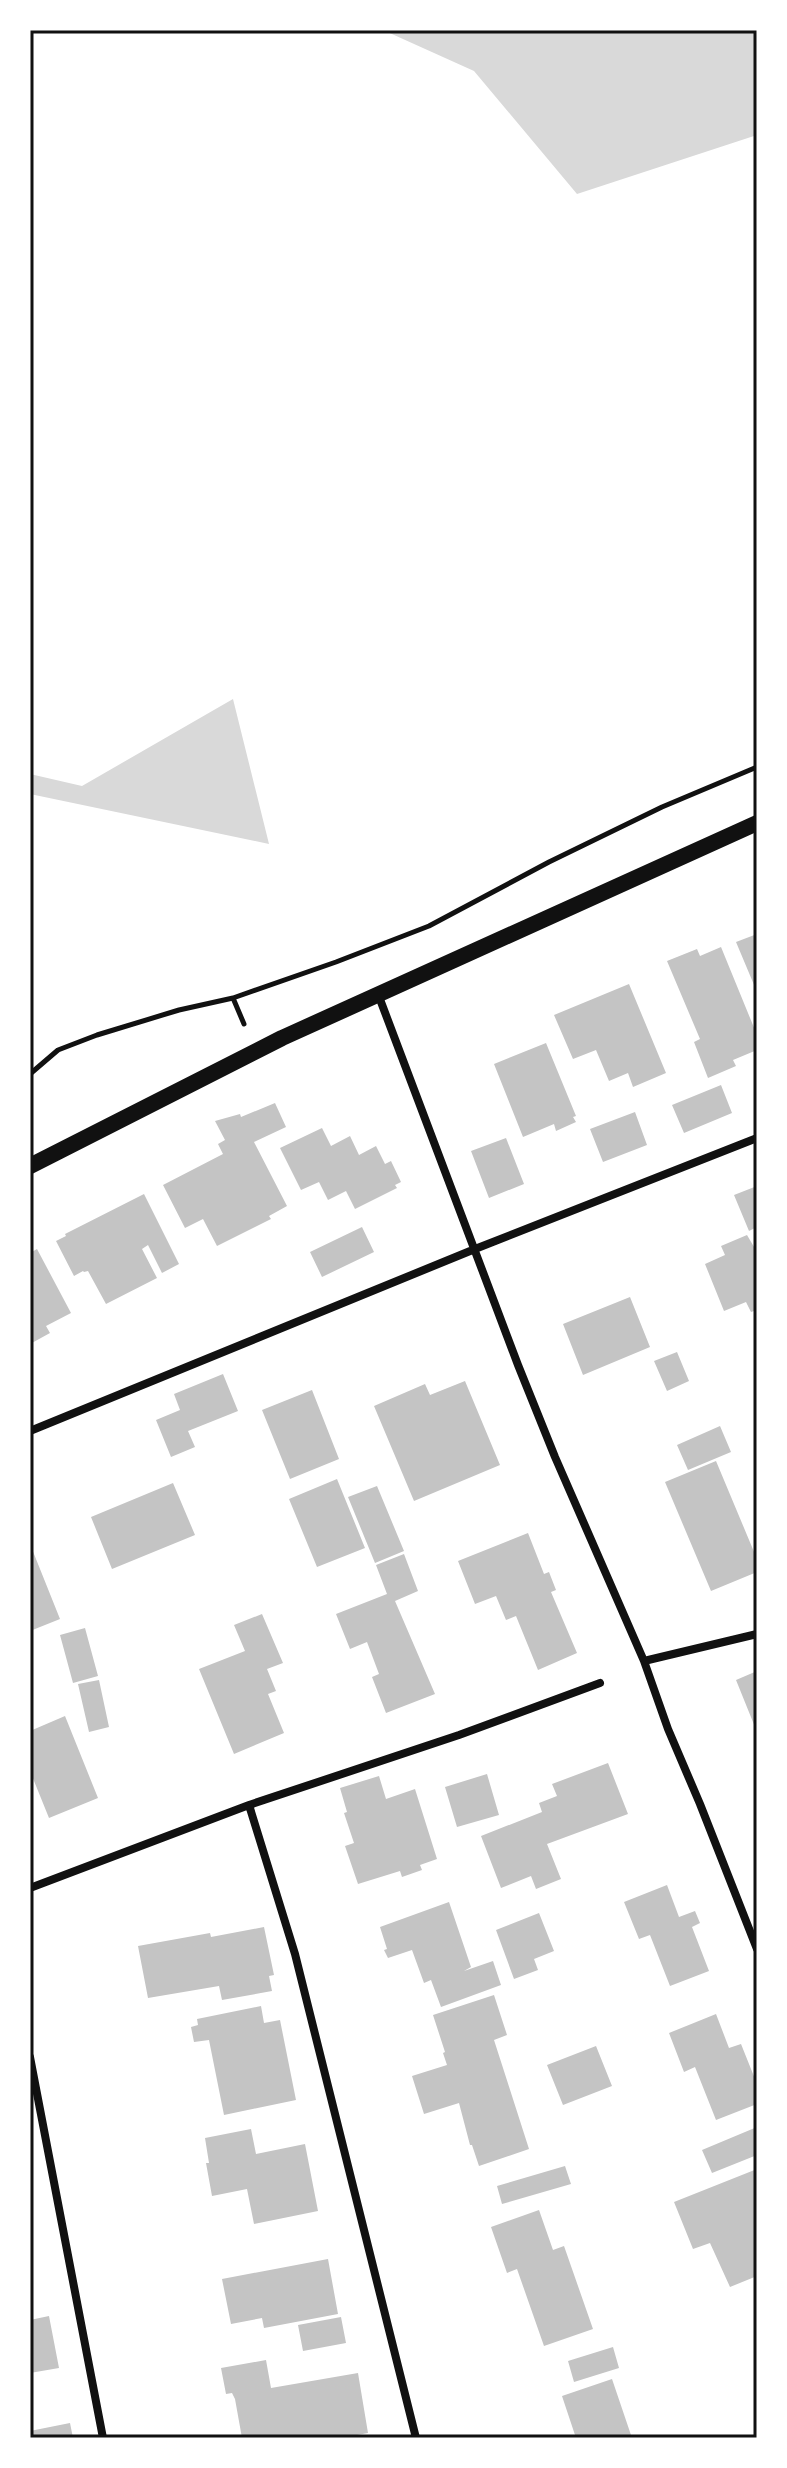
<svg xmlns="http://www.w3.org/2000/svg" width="787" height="2468" viewBox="0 0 787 2468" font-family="Arial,sans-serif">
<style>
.water{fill:#d9d9d9}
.building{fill:#c4c4c4}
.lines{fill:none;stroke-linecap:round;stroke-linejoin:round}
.path{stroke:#111;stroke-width:5}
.minor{stroke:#111;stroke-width:8}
.secondary{stroke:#111;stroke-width:16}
.neatline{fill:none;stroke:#111;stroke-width:3}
</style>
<rect width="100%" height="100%" fill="#fff"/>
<path class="water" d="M 383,30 L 757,30 L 757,135 L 577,194 L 474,71 Z
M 233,699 L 269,844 L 30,794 L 30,774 L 82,786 Z"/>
<path class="building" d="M 757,934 L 757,992 L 736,942 Z
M 721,947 L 757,1035 L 757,1050 L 733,1060 L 736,1066 L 708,1078 L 694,1042 L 700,1039 L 667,961 L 697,949 L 700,956 Z
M 629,984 L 666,1073 L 633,1087 L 628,1073 L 609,1081 L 596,1050 L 573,1059 L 554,1015 Z
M 546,1043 L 576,1116 L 573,1117 L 576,1122 L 556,1131 L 554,1124 L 523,1137 L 494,1064 Z
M 721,1085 L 732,1113 L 684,1133 L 672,1105 Z
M 275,1103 L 286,1127 L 254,1142 L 287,1206 L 269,1216 L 271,1219 L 217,1246 L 203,1219 L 185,1228 L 163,1185 L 223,1154 L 218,1144 L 225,1140 L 215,1121 L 240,1114 L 241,1117 Z
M 635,1112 L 647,1145 L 603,1162 L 590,1129 Z
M 322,1128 L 331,1146 L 350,1136 L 359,1155 L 376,1146 L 385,1164 L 391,1161 L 401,1182 L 395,1185 L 397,1188 L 355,1209 L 346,1191 L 328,1200 L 319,1182 L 301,1190 L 280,1148 Z
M 506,1138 L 524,1184 L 489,1198 L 471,1151 Z
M 757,1186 L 757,1227 L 749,1231 L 734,1195 Z
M 144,1194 L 179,1264 L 162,1273 L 148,1245 L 142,1249 L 157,1278 L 106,1304 L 88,1271 L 84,1272 L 83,1271 L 74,1276 L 56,1241 L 66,1236 L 65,1234 Z
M 362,1227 L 374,1252 L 322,1277 L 310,1252 Z
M 747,1235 L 757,1252 L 757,1310 L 751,1312 L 746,1302 L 724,1311 L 705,1264 L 725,1255 L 721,1246 Z
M 37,1249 L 71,1313 L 46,1326 L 50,1333 L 30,1344 L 30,1253 Z
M 630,1297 L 650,1347 L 583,1375 L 563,1324 Z
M 677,1352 L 689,1381 L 667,1391 L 654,1361 Z
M 223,1374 L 238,1411 L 188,1431 L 195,1447 L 171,1457 L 156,1420 L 180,1410 L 174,1394 Z
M 465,1381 L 500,1465 L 414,1501 L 374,1406 L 425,1384 L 430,1395 Z
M 312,1390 L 339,1459 L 290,1479 L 262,1410 Z
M 720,1426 L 731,1452 L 688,1470 L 677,1445 Z
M 716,1461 L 757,1559 L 757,1572 L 711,1591 L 665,1482 Z
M 337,1479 L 365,1548 L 317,1567 L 289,1499 Z
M 173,1483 L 195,1535 L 112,1569 L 91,1517 Z
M 377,1486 L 404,1551 L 375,1563 L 348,1497 Z
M 528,1533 L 544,1574 L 549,1572 L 556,1590 L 551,1592 L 577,1653 L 538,1670 L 516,1616 L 506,1620 L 496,1596 L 475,1604 L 458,1561 Z
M 30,1544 L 60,1619 L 30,1631 Z
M 404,1554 L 418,1591 L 395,1601 L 435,1694 L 386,1713 L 372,1677 L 379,1674 L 367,1642 L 350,1649 L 336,1614 L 387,1594 L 376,1565 Z
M 262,1614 L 283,1663 L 267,1669 L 276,1691 L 268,1694 L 284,1733 L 234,1754 L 199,1669 L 245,1651 L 234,1625 Z
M 85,1628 L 98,1676 L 73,1683 L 60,1635 Z
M 757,1671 L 757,1732 L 736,1680 Z
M 99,1680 L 109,1727 L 89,1732 L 78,1684 Z
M 65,1716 L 98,1798 L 49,1818 L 30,1771 L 30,1731 Z
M 608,1763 L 628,1814 L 547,1844 L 561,1879 L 536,1889 L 531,1876 L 501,1888 L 481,1836 L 542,1812 L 539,1803 L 557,1796 L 552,1784 Z
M 487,1774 L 499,1815 L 457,1827 L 445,1787 Z
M 379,1776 L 386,1799 L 415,1789 L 437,1859 L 420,1865 L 422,1870 L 402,1877 L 400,1871 L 358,1884 L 345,1846 L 354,1843 L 344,1813 L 347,1812 L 340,1788 Z
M 667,1885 L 679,1917 L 695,1911 L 700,1923 L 692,1927 L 709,1971 L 670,1986 L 650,1935 L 639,1939 L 624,1902 Z
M 449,1902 L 471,1967 L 464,1971 L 493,1961 L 501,1985 L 441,2007 L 431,1980 L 424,1983 L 412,1950 L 388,1958 L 384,1950 L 387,1949 L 380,1927 Z
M 539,1913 L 554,1951 L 534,1959 L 538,1970 L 514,1979 L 496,1930 Z
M 264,1927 L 274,1975 L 269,1976 L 272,1991 L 222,2000 L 219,1986 L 148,1998 L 138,1946 L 210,1933 L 211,1937 Z
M 494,1995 L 507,2035 L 494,2040 L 529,2149 L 479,2166 L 472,2145 L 470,2145 L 459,2103 L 424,2114 L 412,2076 L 447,2065 L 443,2053 L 445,2052 L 433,2015 Z
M 261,2006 L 264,2023 L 280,2020 L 296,2100 L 224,2115 L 209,2040 L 194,2042 L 191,2027 L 198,2025 L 197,2019 Z
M 716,2014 L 729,2048 L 741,2044 L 757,2084 L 757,2104 L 716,2120 L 695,2067 L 684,2072 L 669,2033 Z
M 596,2046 L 612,2086 L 563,2105 L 547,2065 Z
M 757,2127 L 757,2155 L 712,2173 L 702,2150 Z
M 251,2129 L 256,2154 L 305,2144 L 318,2211 L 254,2224 L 247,2189 L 212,2196 L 206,2163 L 209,2163 L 205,2138 Z
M 565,2166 L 571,2184 L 502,2204 L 497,2186 Z
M 757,2169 L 757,2276 L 730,2287 L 710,2243 L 693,2249 L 674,2202 Z
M 539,2210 L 553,2250 L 564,2246 L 593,2329 L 544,2346 L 517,2269 L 507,2273 L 491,2227 Z
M 328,2259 L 338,2314 L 264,2328 L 262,2318 L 231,2324 L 222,2279 Z
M 49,2316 L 59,2368 L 30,2373 L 30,2320 Z
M 341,2317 L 346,2343 L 303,2351 L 298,2325 Z
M 613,2347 L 619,2368 L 574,2382 L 568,2361 Z
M 266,2360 L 271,2388 L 358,2373 L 368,2433 L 341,2438 L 242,2438 L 235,2399 L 232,2393 L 226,2394 L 221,2368 Z
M 612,2379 L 632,2438 L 576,2438 L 562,2396 Z
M 70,2423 L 73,2438 L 30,2438 L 30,2431 Z"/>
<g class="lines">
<path class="path" d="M 233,998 L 244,1024
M 30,1074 L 58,1050 L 97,1035 L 179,1010 L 233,998 L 336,962 L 429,926 L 549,862 L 662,807 L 757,767"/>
<path class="minor" d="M 378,994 L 518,1365 L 555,1457 L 644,1661 L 668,1729 L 700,1804 L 757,1949
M 30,1431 L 475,1249 L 757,1138
M 644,1661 L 757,1634
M 249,1805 L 295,1954 L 416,2438
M 30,1888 L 249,1805 L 459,1735 L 600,1683
M 30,2057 L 103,2438"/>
<path class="secondary" d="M 30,1166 L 282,1038 L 757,823"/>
</g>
<rect width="787" height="2468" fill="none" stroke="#ffffff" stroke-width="64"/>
<rect x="32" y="32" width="723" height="2404" class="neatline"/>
</svg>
